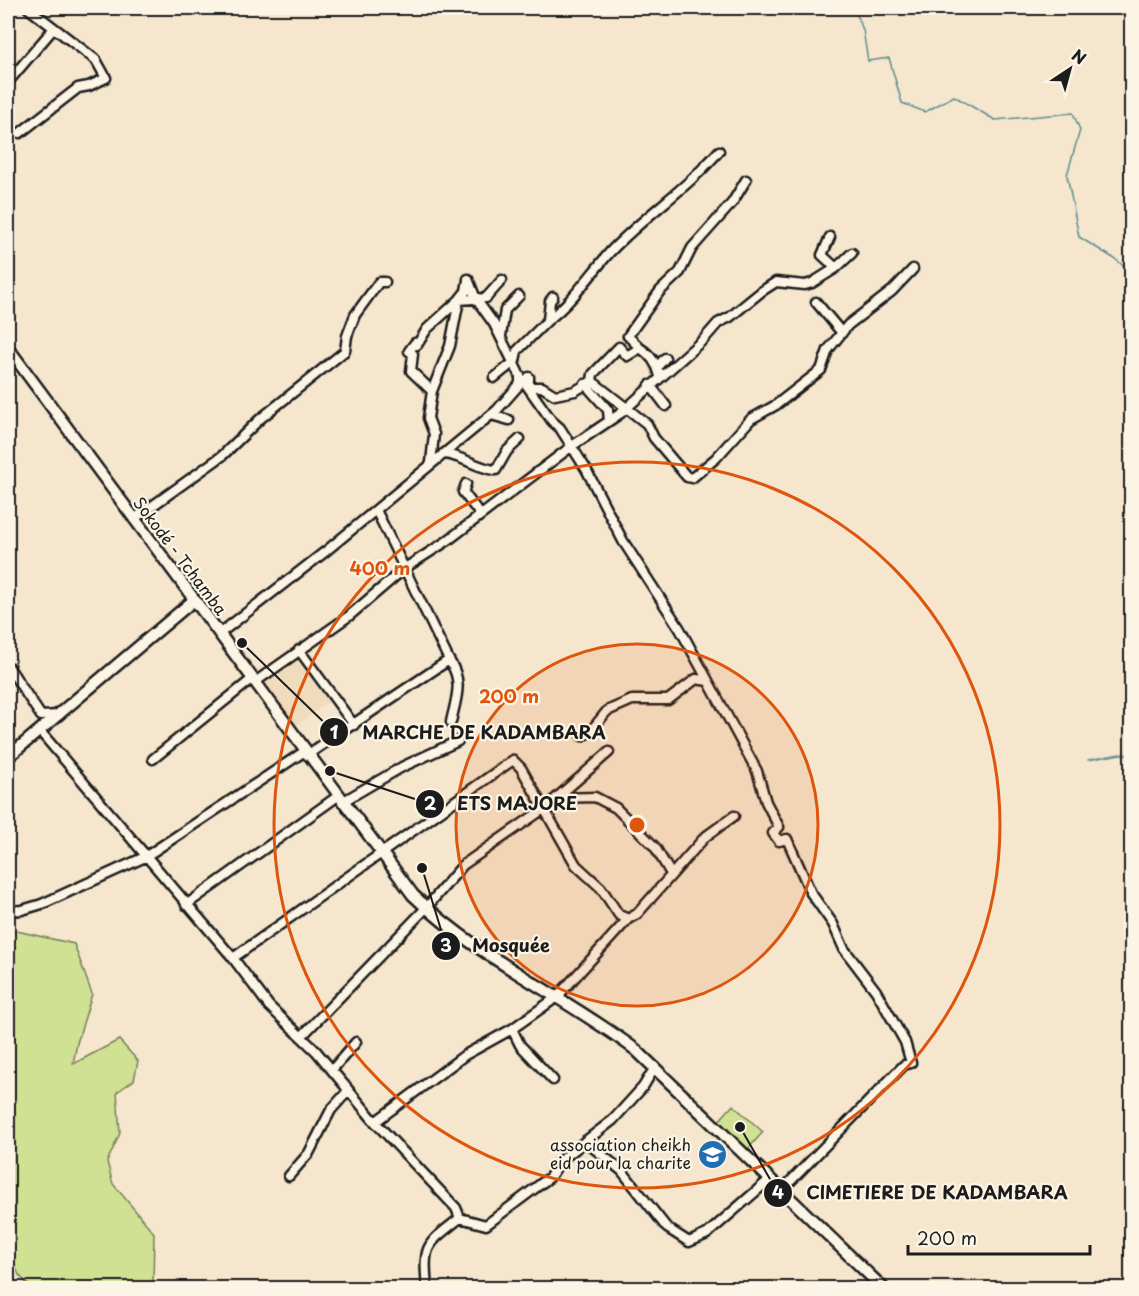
<svg xmlns="http://www.w3.org/2000/svg" width="1139" height="1296" viewBox="0 0 1139 1296" font-family="'Playpen Sans',sans-serif">
<style>
.built{fill:#f0dbbc}
.green{fill:#d0e194;stroke:#767e58;stroke-width:1.5}
.lines{fill:none;stroke-linecap:round;stroke-linejoin:round}
.stream{stroke:#5d8d94;stroke-width:1.5}
.minor-casing{stroke:#1c1c1c;stroke-width:13}
.major-casing{stroke:#1c1c1c;stroke-width:15}
.minor{stroke:#fcf5e5;stroke-width:8}
.major{stroke:#fcf5e5;stroke-width:10}
.ring{fill:none;stroke:#de560d;stroke-width:3}
.labels{text-anchor:middle;stroke-width:4.5;stroke-linejoin:round;paint-order:stroke}
.street-label{font-size:16px;fill:#1c1c1c;stroke:#fcf5e5}
.poi-label{font-size:16px;fill:#1c1c1c;stroke:#fcf5e5;text-anchor:end}
.centre{fill:#de560d;stroke:#fcf5e5;stroke-width:3}
.ring-label{font-size:18px;text-anchor:middle;font-weight:bold;fill:#de560d;stroke:#fcf5e5;stroke-width:4.5;stroke-linejoin:round;paint-order:stroke}
.leader{fill:none;stroke:#1c1c1c;stroke-width:2}
.callout-dot{fill:#1c1c1c;stroke:#fcf5e5;stroke-width:2}
.mark-label{font-size:18px;text-anchor:middle;font-weight:bold;fill:#fff}
.callout-label{font-size:18px;text-anchor:middle;font-weight:bold;fill:#1c1c1c;stroke:#fcf5e5;stroke-width:4.5;stroke-linejoin:round;paint-order:stroke}
</style>
<rect width="100%" height="100%" fill="#f5e6cd"/>
<filter id="ink" filterUnits="userSpaceOnUse"><feTurbulence type="fractalNoise" baseFrequency=".0167" numOctaves="2"/><feDisplacementMap in="SourceGraphic" scale="12" xChannelSelector="R" yChannelSelector="G"/><feConvolveMatrix kernelMatrix="1 2 1 2 8 2 1 2 1" color-interpolation-filters="sRGB"/></filter>
<g filter="url(#ink)">
<path class="built" d="M 299,654 L 333,698 L 296,726 L 264,681 Z"/>
<path class="green" d="M 8,929 L 74,944 L 92,994 L 77,1043 L 73,1064 L 119,1040 L 138,1061 L 134,1080 L 117,1092 L 120,1133 L 107,1162 L 113,1184 L 154,1233 L 153,1286 L 150,1288 L 31,1288 L 19,1275 L 8,1251 Z
M 733,1105 L 763,1132 L 748,1149 L 718,1122 Z"/>
<g class="lines">
<path class="stream" d="M 854,8 L 863,30 L 868,61 L 889,58 L 902,103 L 925,112 L 954,96 L 995,120 L 1073,113 L 1080,130 L 1067,175 L 1079,237 L 1115,259 L 1132,273
M 1088,760 L 1120,754 L 1132,755"/>
<defs>
<path id="minor" d="M 8,82 L 54,28
M 20,133 L 78,88 L 89,86 L 106,78 L 96,60 L 28,8
M 836,268 L 852,253
M 468,279 L 476,299 L 494,324 L 520,376 L 552,421 L 560,428 L 586,469 L 623,541 L 680,629 L 757,771 L 766,802 L 779,827 L 773,833 L 779,841 L 787,839 L 811,893 L 833,924 L 844,949 L 876,991 L 905,1042 L 911,1063 L 904,1065 L 781,1191
M 816,302 L 842,333
M 548,320 C 573,301 590,275 610,252 C 644,216 687,189 719,151
M 501,336 L 505,310 L 519,296
M 640,348 C 651,355 657,363 660,376
M 658,366 L 665,358
M 529,377 L 529,387 L 542,387 L 555,395 L 575,391 L 592,381 L 647,424 L 654,438 L 687,477 L 692,478 L 716,458 L 751,419 L 776,405 L 821,370 L 828,350 L 848,325 L 892,291 L 913,269
M 494,378 L 515,361 L 517,351 L 548,320 L 550,301 L 553,297
M 592,381 L 593,374 L 619,347 L 627,356 L 640,348 L 628,336 L 660,291 L 680,272 L 692,248 L 732,203 L 746,180
M 585,384 L 608,410 L 609,421
M 650,385 L 666,406
M 432,391 L 450,346 L 459,300 L 466,291 L 468,280
M 491,415 L 509,420
M 443,454 C 458,454 482,470 496,470 L 507,451 L 520,439
M 431,463 L 434,434 L 428,418 L 432,391 L 411,371 L 413,354 L 409,351 L 415,343 L 417,345 L 427,329 L 459,300 L 486,298 L 502,280
M 466,484 L 463,492 L 480,514
M 134,519 L 222,456 L 260,419 L 345,351 L 347,336 L 355,315 L 379,282 L 385,282
M 219,634 L 326,551 L 497,410 L 520,384 L 520,376
M 299,650 L 354,725
M 449,660 C 464,682 456,698 451,722
M 8,666 L 41,716 L 59,715
M 255,682 L 349,616 L 405,568 L 447,541 L 572,446 L 621,413 L 704,339 L 718,323 L 730,317 L 762,291 L 776,282 L 805,285 L 812,283 L 836,268 L 822,255 L 830,237
M 39,730 L 233,958 L 269,1006 L 316,1051 L 375,1122 L 456,1208 L 460,1218 L 486,1225 L 550,1177 L 561,1160 L 613,1120 L 643,1087 L 655,1067
M 582,736 L 590,732 L 607,711 L 632,700 L 668,700 L 696,679 L 708,681
M 307,755 L 449,660 L 376,510
M 153,759 L 252,679
M 558,798 L 595,797 L 616,808 L 655,847 L 671,874
M 342,802 L 402,767 L 458,741
M 186,905 L 338,796
M 8,911 L 22,910 L 42,904 L 145,857 L 305,751
M 233,958 L 513,760 L 521,768 L 576,865 L 601,888 L 619,915 L 628,919 L 637,914 L 705,837 L 734,816
M 512,1029 L 520,1045 L 553,1080
M 301,1037 L 426,908 L 463,865 L 545,808 L 609,752
M 332,1070 L 356,1042
M 375,1122 L 465,1055 L 512,1029 L 557,997 L 628,919
M 585,1141 L 622,1171 L 667,1228 L 689,1242 L 707,1234 L 770,1179
M 289,1176 L 309,1153 L 331,1110 L 347,1092 L 346,1086
M 427,1288 C 423,1244 426,1245 460,1218"/>
<path id="major" d="M 8,348 L 413,895 C 479,959 563,995 636,1050 L 883,1288
M 8,757 L 194,600"/>
</defs>
<use href="#minor" class="minor-casing"/>
<use href="#major" class="major-casing"/>
<use href="#minor" class="minor"/>
<use href="#major" class="major"/>
</g>
</g>
<circle cx="637" cy="825" r="181" fill="#de560d" fill-opacity=".12"/>
<g class="ring">
<circle cx="637" cy="825" r="181"/>
<circle cx="637" cy="825" r="363"/>
</g>
<defs>
<symbol id="school-disc" viewBox="-11 -11 22 22"><circle r="9.5" fill="#1f6fb2" stroke="#fcf5e5"/><path d="M0-5L7-2L0 1L-7-2ZM-4 1L0 2.5L4 1V4Q0 6-4 4Z" fill="#fff"/></symbol>
</defs>
<g fill-rule="evenodd">
<use href="#school-disc" x="696" y="1138" width="33" height="33"/>
</g>
<g class="labels">
<g class="street-label">
<text transform="translate(180 556) rotate(53)" y="6">Sokodé - Tchamba</text>
</g>
<g class="poi-label">
<text x="691" y="1151">association cheikh<tspan x="691" dy="18">eid pour la charite</tspan></text>
</g>
</g>
<circle cx="637" cy="825" r="9" class="centre"/>
<g class="ring-label">
<text x="380" y="575">400 m</text>
<text x="509" y="703">200 m</text>
</g>
<path class="leader" d="M242 643L334 732M330 771L430 804M422 868L446 946M740 1127L778 1193"/>
<g class="callout-dot">
<circle cx="242" cy="643" r="6"/>
<circle cx="330" cy="771" r="6"/>
<circle cx="422" cy="868" r="6"/>
<circle cx="740" cy="1127" r="6"/>
<circle cx="334" cy="732" r="15"/>
<circle cx="430" cy="804" r="15"/>
<circle cx="446" cy="946" r="15"/>
<circle cx="778" cy="1193" r="15"/>
</g>
<g class="mark-label">
<text x="334" y="739">1</text>
<text x="430" y="810">2</text>
<text x="446" y="952">3</text>
<text x="778" y="1199">4</text>
</g>
<g class="callout-label">
<text x="484" y="739">MARCHE DE KADAMBARA</text>
<text x="517" y="810">ETS MAJORE</text>
<text x="511" y="952">Mosquée</text>
<text x="937" y="1199">CIMETIERE DE KADAMBARA</text>
</g>
<rect width="1139" height="1296" fill="none" stroke="#fcf5e5" stroke-width="30"/>
<rect x="15" y="15" width="1109" height="1266" fill="none" stroke="#1c1c1c" stroke-width="2" filter="url(#ink)"/>
<g transform="translate(1070 69) rotate(36)" stroke="#fcf5e5" stroke-width="4.5" paint-order="stroke">
<path d="M0-4.5L10 22L0 15L-10 22Z" fill="#1c1c1c"/>
<text y="-9" font-size="16" font-weight="bold" text-anchor="middle" fill="#1c1c1c">N</text>
</g>
<path d="M908 1245v9h182v-9" fill="none" stroke="#1c1c1c" stroke-width="3"/>
<text x="917" y="1245" font-size="18" fill="#1c1c1c" stroke="#fcf5e5" stroke-width="4.5" paint-order="stroke">200 m</text>
</svg>
